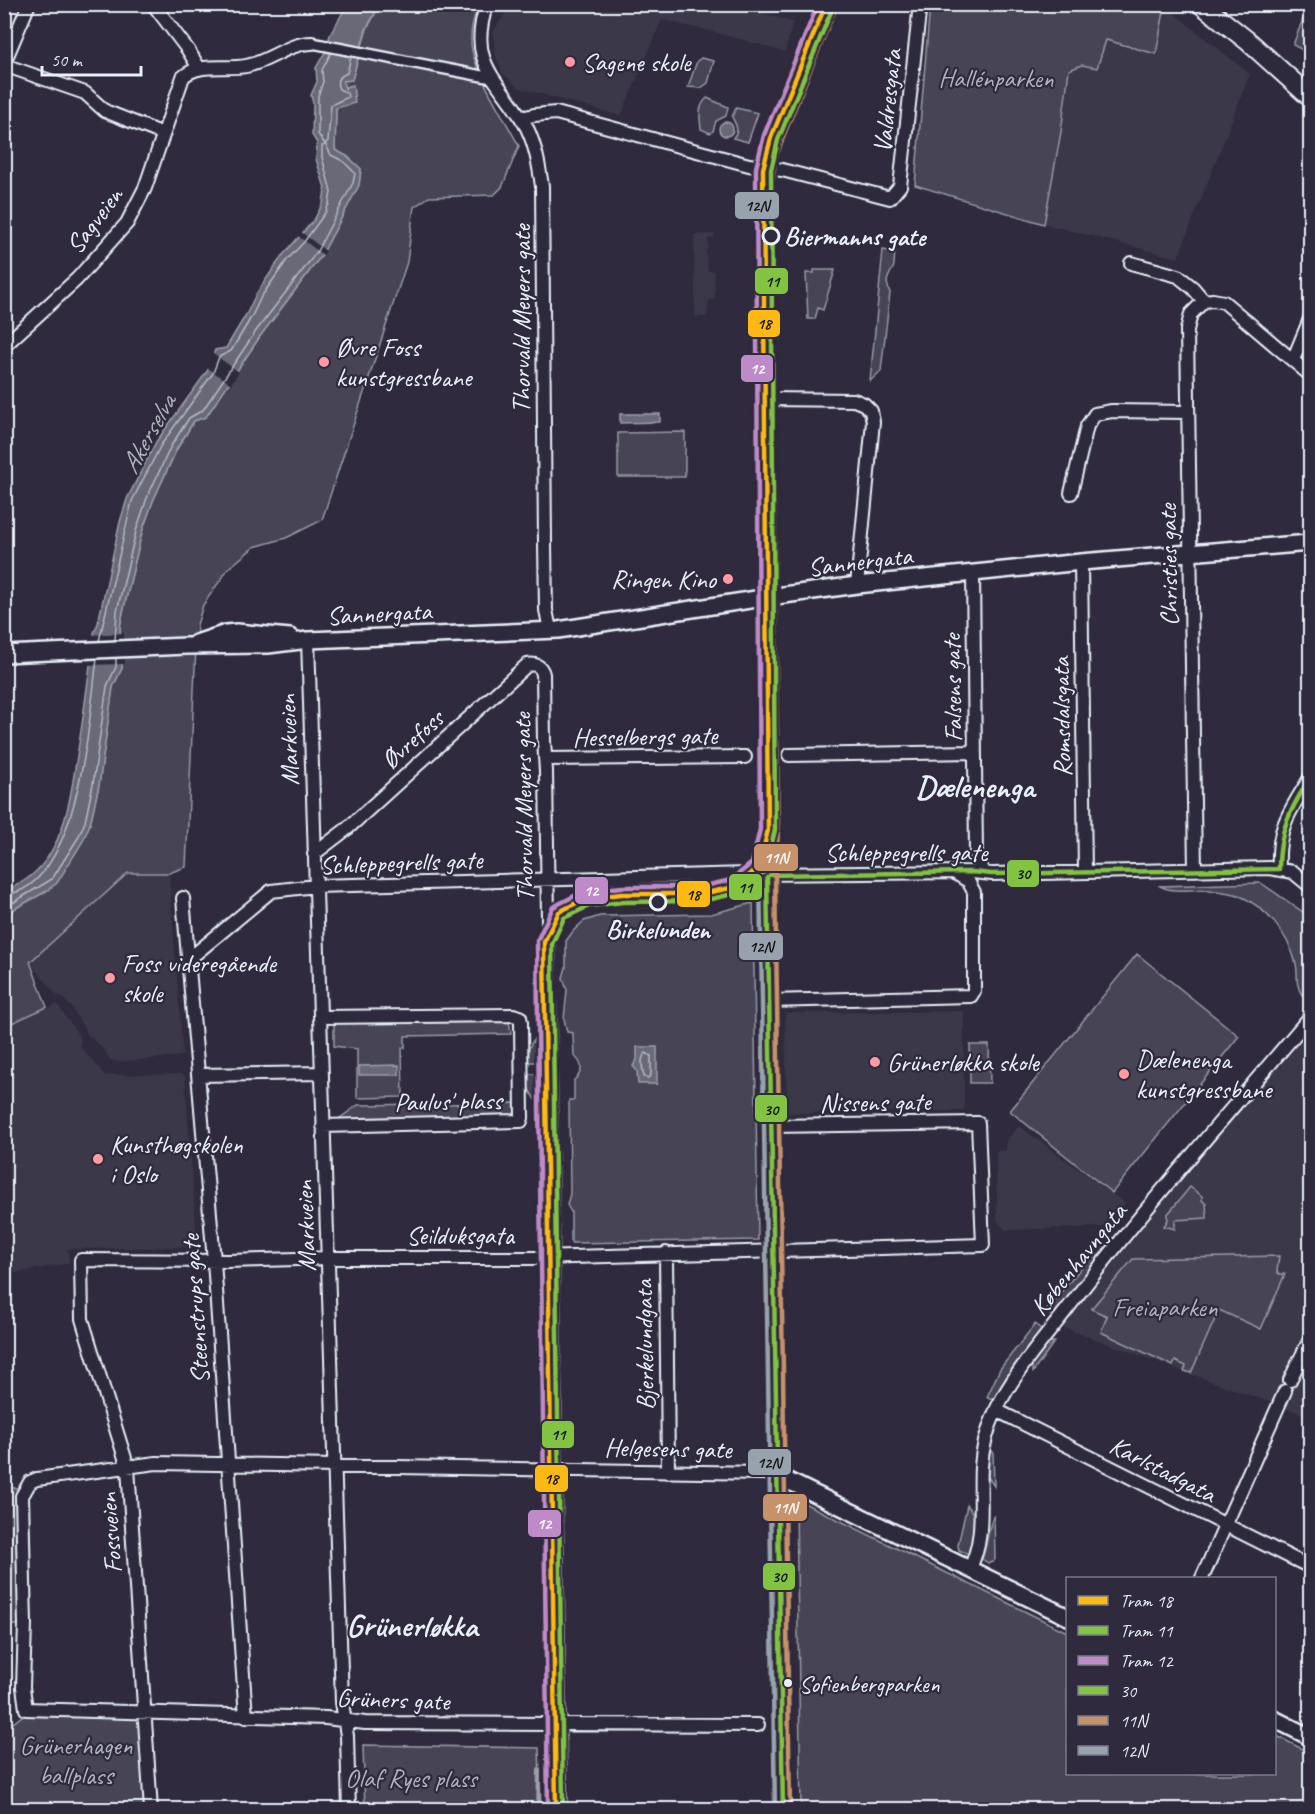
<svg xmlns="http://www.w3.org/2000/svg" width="1315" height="1814" viewBox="0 0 1315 1814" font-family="Caveat,sans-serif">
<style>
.built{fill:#3b3749}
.green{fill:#464455;stroke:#979aa6;stroke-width:1.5}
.water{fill:#696978;stroke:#9c9fab;stroke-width:1.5}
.pier{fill:#2f2a3d}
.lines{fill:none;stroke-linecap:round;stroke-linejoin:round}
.shore{stroke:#b5bbc5;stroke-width:1.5}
.stream{stroke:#9c9fab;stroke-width:4}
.pedestrian-casing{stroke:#e8f1f8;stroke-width:14}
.minor-casing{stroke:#e8f1f8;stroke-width:16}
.tertiary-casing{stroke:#e8f1f8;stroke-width:20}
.secondary-casing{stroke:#e8f1f8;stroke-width:21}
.primary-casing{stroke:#e8f1f8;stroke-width:22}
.pedestrian{stroke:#2f2a3d;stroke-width:9}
.minor{stroke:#2f2a3d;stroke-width:12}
.tertiary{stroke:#2f2a3d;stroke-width:15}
.secondary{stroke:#2f2a3d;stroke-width:16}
.primary{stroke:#2f2a3d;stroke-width:18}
.bus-1-casing{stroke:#2f2a3d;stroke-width:9}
.bus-2-casing{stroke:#2f2a3d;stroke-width:9}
.bus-3-casing{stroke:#2f2a3d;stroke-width:9}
.bus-1{stroke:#82c341;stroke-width:4.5}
.bus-2{stroke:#c7916a;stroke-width:4.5}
.bus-3{stroke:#98a2ac;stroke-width:4.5}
.tram-1-casing{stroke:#2f2a3d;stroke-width:9}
.tram-2-casing{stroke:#2f2a3d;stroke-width:9}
.tram-3-casing{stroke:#2f2a3d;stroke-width:9}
.tram-1{stroke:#fdb913;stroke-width:4.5}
.tram-2{stroke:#82c341;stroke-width:4.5}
.tram-3{stroke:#bf8ac8;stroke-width:4.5}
.poi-dot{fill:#ff9aa2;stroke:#2f2a3d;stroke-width:2}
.stop-dot{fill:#2f2a3d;stroke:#e8f1f8;stroke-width:3}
.bus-dot{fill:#e8f1f8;stroke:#2f2a3d;stroke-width:2}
.labels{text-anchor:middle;stroke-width:4.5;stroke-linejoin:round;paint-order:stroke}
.bus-label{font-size:24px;fill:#e8f1f8;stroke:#2f2a3d;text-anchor:start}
.poi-label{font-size:26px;fill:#e8f1f8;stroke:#2f2a3d;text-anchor:start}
.park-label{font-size:26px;fill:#afb4bf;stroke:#2f2a3d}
.street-label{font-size:26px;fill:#e8f1f8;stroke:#2f2a3d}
.stop-label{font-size:26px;font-weight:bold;fill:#e8f1f8;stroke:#2f2a3d;text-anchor:start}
.water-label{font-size:27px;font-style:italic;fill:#afb4be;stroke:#2f2a3d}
.district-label{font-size:32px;font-weight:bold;fill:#e8f1f8;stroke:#2f2a3d}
.line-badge{stroke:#2f2a3d;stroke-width:2}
.badge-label{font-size:16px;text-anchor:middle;font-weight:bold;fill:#fff}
.pale-badge-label{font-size:16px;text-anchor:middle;font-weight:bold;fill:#111}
</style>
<rect width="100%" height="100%" fill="#2f2a3d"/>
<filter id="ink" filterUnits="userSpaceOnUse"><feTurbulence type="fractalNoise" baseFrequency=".0167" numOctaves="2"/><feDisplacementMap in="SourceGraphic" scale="12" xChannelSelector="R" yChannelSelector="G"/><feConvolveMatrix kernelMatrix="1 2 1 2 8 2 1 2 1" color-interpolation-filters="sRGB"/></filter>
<g filter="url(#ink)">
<path class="built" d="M 512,4 L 734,5 L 793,22 L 785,52 L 706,30 L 662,20 L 621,116 L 519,88 L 503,74 L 496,57 L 493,35 L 493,31 Z
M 1165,6 L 1250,74 L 1178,258 L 1044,224 L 1061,132 L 1069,70 L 1082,65 L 1106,40 L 1156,54 Z
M 714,234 L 714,238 L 708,239 L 708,249 L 706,250 L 708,271 L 714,271 L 715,299 L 709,300 L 707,317 L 695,317 L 694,235 Z
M 128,873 L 169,873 L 183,1056 L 117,1062 L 109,1059 L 104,1050 L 88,1035 L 72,1008 L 63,998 L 57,995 L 29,962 Z
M 57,1004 L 78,1034 L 81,1041 L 80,1046 L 105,1075 L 180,1074 L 185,1076 L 197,1242 L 193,1247 L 68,1249 L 69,1263 L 5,1275 L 4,1026 Z
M 964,1011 L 964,1111 L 787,1113 L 785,1013 Z
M 1310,1030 L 1310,1417 L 1056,1325 Z
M 1019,1126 L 1125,1203 L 1105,1227 L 1005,1230 L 997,1220 L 996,1151 L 1006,1151 L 1006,1141 Z"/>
<path class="green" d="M 1163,4 L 1165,6 L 1156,54 L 1106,40 L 1097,68 L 1082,65 L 1069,70 L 1061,132 L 1044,224 L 915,185 L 930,5 Z
M 380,5 L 479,5 C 473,18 469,34 472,50 C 477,76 506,121 519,146 L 502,187 L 494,195 L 429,197 L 414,207 L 407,262 L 322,520 L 286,538 L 254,547 L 228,569 L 203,605 L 197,625 L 196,646 L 186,867 L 169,873 L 128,873 L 30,962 L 47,1007 L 5,1026 L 5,914 L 45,892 L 76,852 L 90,824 L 99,785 L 113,687 L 122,668 L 120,627 L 123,612 L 142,532 L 153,501 L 177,449 L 194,421 L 206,416 L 261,335 L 321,256 L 359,185 L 361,169 L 347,156 L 335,150 L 336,108 L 346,89 L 344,90 L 343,81 L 352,79 L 367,29 Z
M 1308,6 L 1310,7 L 1310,54 L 1293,45 Z
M 701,58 L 714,61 L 708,83 L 701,88 L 688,87 L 697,61 Z
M 707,98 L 728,107 L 726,116 L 716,121 L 713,131 L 710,133 L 701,129 C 700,118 697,107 707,98 Z
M 736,108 L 758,113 L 748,142 L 733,138 C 740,130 736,125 732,117 Z
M 883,250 L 895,252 C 894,257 895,264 893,268 C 887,280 885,279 890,293 L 881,371 L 870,381 Z
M 814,270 L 835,270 L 823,310 L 818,308 L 815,319 L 808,319 L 806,273 L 814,273 Z
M 685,432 L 685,477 L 618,477 L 618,433 Z
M 1261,883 L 1310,917 L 1310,984 L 1302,995 C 1294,981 1299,977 1296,964 C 1289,935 1266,907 1238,895 C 1229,892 1219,892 1210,890 C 1193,888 1175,894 1160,886 Z
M 753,903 L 758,1240 L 571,1243 L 571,1212 L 567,1205 L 570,1194 L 569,1100 L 574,1100 L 574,1080 C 584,1072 583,1063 574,1056 L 573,1033 L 567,1032 L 564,1019 L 567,990 L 563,978 L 566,967 L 566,941 L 574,930 L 584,921 L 600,916 L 711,914 Z
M 1137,954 L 1239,1036 L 1112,1193 L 1010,1111 Z
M 509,1020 L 511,1034 L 405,1036 L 405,1048 L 402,1048 L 403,1097 L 357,1098 L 357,1049 L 334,1046 L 334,1026 L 336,1022 Z
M 536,1035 L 537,1062 L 525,1062 L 527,1052 Z
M 970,1045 L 989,1045 L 990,1083 L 970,1083 Z
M 525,1074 L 537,1074 L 537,1103 L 528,1088 Z
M 516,1103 L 516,1118 L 336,1121 L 358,1105 Z
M 1190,1187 L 1202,1196 L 1202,1200 L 1206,1204 L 1207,1218 L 1175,1220 L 1175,1229 L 1164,1226 L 1168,1220 L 1167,1215 Z
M 1094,1252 L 1100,1258 L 1053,1317 L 1046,1311 Z
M 1279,1256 L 1277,1271 L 1279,1274 L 1285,1274 L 1261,1329 L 1219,1310 L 1191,1373 L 1184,1371 L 1186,1366 L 1175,1361 L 1173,1366 L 1101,1332 L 1107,1316 L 1091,1309 L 1133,1259 Z
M 1035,1324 L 1042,1330 L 1016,1364 L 994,1399 L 987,1397 L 1000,1369 Z
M 1054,1342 L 1033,1372 L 1033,1371 L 1031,1363 L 1046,1343 Z
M 989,1452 L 993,1452 L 994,1486 L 987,1476 Z
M 4,1487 L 25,1489 L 25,1624 L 5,1626 Z
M 804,1503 L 1067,1632 L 1068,1774 L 1274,1774 L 1275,1735 L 1310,1753 L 1310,1809 L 801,1809 L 796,1510 Z
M 967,1505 L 974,1515 L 973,1541 L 968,1554 L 959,1550 L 958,1545 Z
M 994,1515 L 995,1559 L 993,1562 L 988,1563 L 982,1559 C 988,1544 987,1529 994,1515 Z
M 26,1713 L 145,1713 L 151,1809 L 5,1810 L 4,1756 L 6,1755 L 8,1727 Z
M 363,1745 L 539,1748 L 541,1809 L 365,1809 Z"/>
<path class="water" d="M 347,5 L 380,5 L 366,29 L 352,80 L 343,81 L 345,89 L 346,87 L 353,85 L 355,103 L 336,108 L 335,150 L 347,156 L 361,169 L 359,185 L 321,256 L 261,335 L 206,417 L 194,421 L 177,448 L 153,501 L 142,532 L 123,612 L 120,627 L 122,668 L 113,687 L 99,785 L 90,824 L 83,841 L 57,883 L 45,892 L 5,914 L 5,890 C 26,883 41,870 52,850 C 68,822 72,787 77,756 C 84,715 89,674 94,633 L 98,623 L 120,522 L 127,499 L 156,442 L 208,370 L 215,350 L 226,348 L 247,313 L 256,294 L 282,256 L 314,220 L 323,203 L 325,188 L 316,159 L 317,143 L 312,135 L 313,103 L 311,95 L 317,82 L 316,68 L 325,52 L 330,35 Z
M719 129a7 7 0 1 1 14 0a7 7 0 1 1-14 0Z
M 620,414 L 660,414 L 660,422 L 620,423 Z
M 637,1047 L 657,1047 L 657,1084 L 638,1084 L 637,1071 L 633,1066 L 637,1060 Z
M 399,1065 L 399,1075 L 359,1075 L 359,1066 Z"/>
<path class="pier" d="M 301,232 L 326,251 L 323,255 L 298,236 Z
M 212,353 L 239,372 L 231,384 L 206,367 Z
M 124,633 L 125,664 L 87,665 L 91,635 Z"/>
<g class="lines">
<path class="shore" d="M 331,53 L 322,70 L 323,82 L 318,96 L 318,134 L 325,144 L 328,141 L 331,105 L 348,97 L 347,93 L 339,89 C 335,80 339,77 347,73 L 351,57
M 99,641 L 132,501 L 161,445 L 213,373 L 219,357 L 231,351 L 252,316 L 261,297 L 287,260 L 304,242 L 325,213 L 329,204 L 331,192 L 322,157 L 322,146 L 326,145 L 331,155 L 343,161 L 355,173 L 353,183 L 316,253 L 256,331 L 203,410 L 189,418 L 171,446 L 147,498 L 136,531 L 117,611 L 115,640
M 4,895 C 80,888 89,717 97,659
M 4,908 L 52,879 L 78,838 L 85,822 L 93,784 L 107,686 L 116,667 L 116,658
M 646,1053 L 651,1056 L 651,1075 L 648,1078 L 644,1077 C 643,1069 639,1059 646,1053 Z"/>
<path class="stream" d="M 538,1810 L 539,1770"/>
<defs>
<path id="pedestrian" d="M 312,43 L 492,78"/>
<path id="minor" d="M 153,4 L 188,50 L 199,68
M 487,4 C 465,66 502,81 527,128 C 536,147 539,166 542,186 L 545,544 L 546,610 L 550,630
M 4,63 L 29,4
M 4,65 L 85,93 L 105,111 L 163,134
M 521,118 L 534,115 L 556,113 L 749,165 L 782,170 L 890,198 L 900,186 L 920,4
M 1131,263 L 1178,276 L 1193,288 L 1204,301
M 1204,301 L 1213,300 L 1224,302 L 1310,375
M 4,346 L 77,279 L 127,223 L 145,188 L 183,77 C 199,62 225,70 246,66 C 269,62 288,43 312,43
M 1293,360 L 1310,319
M 767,399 L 854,400 L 864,404 L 871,411 L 873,422 L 857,585
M 1071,493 L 1087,426 L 1095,414 L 1112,411 L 1187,412
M 1081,562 L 1085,872
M 973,572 L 976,855 L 983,873
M 308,640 L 342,1702 L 347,1736 L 349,1810
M 789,755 L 975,752
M 545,759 L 745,757
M 314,854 L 348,828 L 527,665 C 535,663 541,666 543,674 L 544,741 L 546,771 L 560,1810
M 1279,869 C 1277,826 1289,813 1310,778
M 1195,870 L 1187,330 L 1191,314 L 1204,301
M 183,898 L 214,1261 L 246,1717
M 189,959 L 271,891 L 316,886 L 747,874 L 972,872 L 992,874 L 1269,868 L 1293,872 L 1310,886
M 769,1001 L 971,996 L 974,991 L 974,892 L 968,881 L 955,873
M 320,1017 L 513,1015 L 520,1017 L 521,1022 L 522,1118 L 521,1121 L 323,1126
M 198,1075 L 322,1073
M 666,1253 L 668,1472
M 1290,1380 L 1310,1339
M 996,1410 L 1310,1567
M 969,1570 C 986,1537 979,1503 981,1467 C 982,1448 988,1428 996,1410 C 1017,1367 1049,1334 1077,1296 C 1151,1200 1232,1109 1310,1017
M 1202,1578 L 1285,1391
M 758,1725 L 365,1723 L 326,1718 L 26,1709 L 23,1687 L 25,1624 L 22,1496 L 30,1482 L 37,1479 L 156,1463 L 763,1473 L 778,1476
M 151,1810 L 128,1468 L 82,1319 L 81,1260 L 228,1261 L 329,1258 L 539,1258 L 983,1245 L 978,1123 L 772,1126"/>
<path id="tertiary" d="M 196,643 L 226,633 L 237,632 L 290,637
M 4,654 L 186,646 L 268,645 L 308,640 L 558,630 L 769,597 L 857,585 L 1081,562 L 1310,543
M 778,1476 L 1068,1617
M 1274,1719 L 1310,1737"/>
<path id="secondary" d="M 783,1810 L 767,875 L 771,831 L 764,188 L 768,158 L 776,134 L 829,4"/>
<path id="primary" d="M 1201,4 L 1249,42 L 1310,97"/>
</defs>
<use href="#pedestrian" class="pedestrian-casing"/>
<use href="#minor" class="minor-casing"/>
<use href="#tertiary" class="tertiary-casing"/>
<use href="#secondary" class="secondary-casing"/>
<use href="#primary" class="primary-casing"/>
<use href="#pedestrian" class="pedestrian"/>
<use href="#minor" class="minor"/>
<use href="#tertiary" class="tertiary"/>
<use href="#secondary" class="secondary"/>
<use href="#primary" class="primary"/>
<defs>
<path id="bus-1" d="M 1279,869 C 1279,830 1290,810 1310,778
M 767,875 L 783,1810
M 767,875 L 972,872 L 992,874 L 1279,869"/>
<path id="bus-2" d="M 790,1810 L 775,875 L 778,831 L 772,188 L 775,160 L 783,137 L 836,7"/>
<path id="bus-3" d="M 775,1810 L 760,875 L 763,831 L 757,188 L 761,156 L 769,132 L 821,4"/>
</defs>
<use href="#bus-1" class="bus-1-casing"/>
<use href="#bus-2" class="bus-2-casing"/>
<use href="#bus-3" class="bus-3-casing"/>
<use href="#bus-1" class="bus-1"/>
<use href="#bus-2" class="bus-2"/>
<use href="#bus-3" class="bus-3"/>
<defs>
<path id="tram-1" d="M 556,1810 L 544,942 L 559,912 L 586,898 L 622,894 L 701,894 L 735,887 L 759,867 L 768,830 L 763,169 L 771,138 L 826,4"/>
<path id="tram-2" d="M 563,1810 L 552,944 L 564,918 L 589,906 L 623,902 L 702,901 L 738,893 L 765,871 L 775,830 L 771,170 L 778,140 L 833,7"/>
<path id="tram-3" d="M 548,1810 L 537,941 L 553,907 L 584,891 L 622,887 L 700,887 L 731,880 L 752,863 L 760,829 L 756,168 L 764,135 L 818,4"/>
</defs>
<use href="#tram-1" class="tram-1-casing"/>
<use href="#tram-2" class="tram-2-casing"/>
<use href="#tram-3" class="tram-3-casing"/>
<use href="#tram-1" class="tram-1"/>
<use href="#tram-2" class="tram-2"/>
<use href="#tram-3" class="tram-3"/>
</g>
</g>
<g class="poi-dot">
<circle cx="570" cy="62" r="6"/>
<circle cx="324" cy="362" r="6"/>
<circle cx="728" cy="579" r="6"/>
<circle cx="110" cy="978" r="6"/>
<circle cx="875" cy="1062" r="6"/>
<circle cx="1124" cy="1074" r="6"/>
<circle cx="98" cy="1159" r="6"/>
</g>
<g class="stop-dot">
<circle cx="771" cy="236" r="8"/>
<circle cx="658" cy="902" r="8"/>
</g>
<circle class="bus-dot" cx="788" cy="1683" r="5"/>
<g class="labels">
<g class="bus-label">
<text x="799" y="1692">Sofienbergparken</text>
</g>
<g class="poi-label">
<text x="582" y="71">Sagene skole</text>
<text x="336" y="356">Øvre Foss<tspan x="336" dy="30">kunstgressbane</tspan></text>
<text x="716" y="588" text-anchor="end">Ringen Kino</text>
<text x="122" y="972">Foss videregående<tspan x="122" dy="30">skole</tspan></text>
<text x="1136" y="1068">Dælenenga<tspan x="1136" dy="30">kunstgressbane</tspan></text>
<text x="887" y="1071">Grünerløkka skole</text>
<text x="110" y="1153">Kunsthøgskolen<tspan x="110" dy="30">i Oslo</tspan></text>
</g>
<g class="park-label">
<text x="996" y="87">Hallénparken</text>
<text x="1165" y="1316">Freiaparken</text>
<text x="76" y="1754">Grünerhagen<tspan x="76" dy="30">ballplass</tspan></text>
<text x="411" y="1787">Olaf Ryes plass</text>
</g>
<g class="street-label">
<text transform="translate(887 101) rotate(-84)" y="9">Valdresgata</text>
<text transform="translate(94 220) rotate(-53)" y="9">Sagveien</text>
<text transform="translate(521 319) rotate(-90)" y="9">Thorvald Meyers gate</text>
<text transform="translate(860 561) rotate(-7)" y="9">Sannergata</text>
<text transform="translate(1168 565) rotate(-91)" y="9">Christies gate</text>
<text transform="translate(379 613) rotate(-3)" y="9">Sannergata</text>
<text transform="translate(952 688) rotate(-91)" y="9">Falsens gate</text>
<text transform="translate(1061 717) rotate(-91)" y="9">Romsdalsgata</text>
<text transform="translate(645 736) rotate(-1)" y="9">Hesselbergs gate</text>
<text transform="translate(412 739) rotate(-42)" y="9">Øvrefoss</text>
<text transform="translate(288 740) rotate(-92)" y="9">Markveien</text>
<text transform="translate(523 807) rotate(-91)" y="9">Thorvald Meyers gate</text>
<text x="906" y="861">Schleppegrells gate</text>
<text transform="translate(401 862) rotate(-2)" y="9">Schleppegrells gate</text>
<text transform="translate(448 1101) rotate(-1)" y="9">Paulus' plass</text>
<text transform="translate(875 1102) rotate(-1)" y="9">Nissens gate</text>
<text transform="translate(305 1226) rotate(-92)" y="9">Markveien</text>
<text x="460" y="1244">Seilduksgata</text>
<text transform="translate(1078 1259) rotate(-51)" y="9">Københavngata</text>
<text transform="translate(195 1309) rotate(-94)" y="9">Steenstrups gate</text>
<text transform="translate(644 1345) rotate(-91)" y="9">Bjerkelundgata</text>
<text transform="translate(668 1448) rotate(1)" y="9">Helgesens gate</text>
<text transform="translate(1163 1469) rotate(27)" y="9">Karlstadgata</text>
<text transform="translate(110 1533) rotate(-94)" y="9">Fossveien</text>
<text transform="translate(393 1699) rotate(2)" y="9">Grüners gate</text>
</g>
<g class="stop-label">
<text x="784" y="245">Biermanns gate</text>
<text x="658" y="938" text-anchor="middle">Birkelunden</text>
</g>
<g class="water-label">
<text transform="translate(148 434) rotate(-61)" y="9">Akerselva</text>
</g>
<g class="district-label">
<text x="975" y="797">Dælenenga</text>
<text x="412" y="1636">Grünerløkka</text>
</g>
</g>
<g class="line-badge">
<rect x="734" y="191" width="46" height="29" rx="6" fill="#98a2ac"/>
<rect x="754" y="267" width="35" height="28" rx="6" fill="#82c341"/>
<rect x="747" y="309" width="34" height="29" rx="6" fill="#fdb913"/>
<rect x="740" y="354" width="34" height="29" rx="6" fill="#bf8ac8"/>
<rect x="753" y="843" width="46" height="29" rx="6" fill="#c7916a"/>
<rect x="1006" y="859" width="34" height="29" rx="6" fill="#82c341"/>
<rect x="728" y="873" width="35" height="28" rx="6" fill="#82c341"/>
<rect x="574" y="876" width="35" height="29" rx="6" fill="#bf8ac8"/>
<rect x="676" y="880" width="35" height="28" rx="6" fill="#fdb913"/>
<rect x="738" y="932" width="46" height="29" rx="6" fill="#98a2ac"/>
<rect x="754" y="1094" width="34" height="29" rx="6" fill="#82c341"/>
<rect x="541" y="1420" width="34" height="29" rx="6" fill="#82c341"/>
<rect x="747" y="1448" width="45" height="28" rx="6" fill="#98a2ac"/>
<rect x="534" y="1464" width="35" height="29" rx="6" fill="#fdb913"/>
<rect x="762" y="1493" width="46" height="29" rx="6" fill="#c7916a"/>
<rect x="527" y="1509" width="35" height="29" rx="6" fill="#bf8ac8"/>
<rect x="762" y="1562" width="34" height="29" rx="6" fill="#82c341"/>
</g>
<g class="badge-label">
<text x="757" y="374">12</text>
<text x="776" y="863">11N</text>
<text x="591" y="896">12</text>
<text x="785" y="1513">11N</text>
<text x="544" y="1529">12</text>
</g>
<g class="pale-badge-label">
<text x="757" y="211">12N</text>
<text x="772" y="287">11</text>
<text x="764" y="329">18</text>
<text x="1023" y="879">30</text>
<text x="745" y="893">11</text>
<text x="693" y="900">18</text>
<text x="761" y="952">12N</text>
<text x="771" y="1115">30</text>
<text x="558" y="1440">11</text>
<text x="769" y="1468">12N</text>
<text x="551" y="1484">18</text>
<text x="779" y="1582">30</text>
</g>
<rect width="1315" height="1814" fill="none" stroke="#2f2a3d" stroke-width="24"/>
<rect x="12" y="12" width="1291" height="1790" fill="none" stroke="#e8f1f8" stroke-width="2" filter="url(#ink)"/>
<rect x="1066" y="1577" width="210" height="198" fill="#2f2a3d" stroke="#797a88" stroke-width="1.5"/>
<rect x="1078" y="1596" width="30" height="9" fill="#fdb913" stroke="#797a88" stroke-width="1.5"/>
<text x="1120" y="1607" font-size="18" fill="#e8f1f8">Tram 18</text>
<rect x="1078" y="1626" width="30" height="9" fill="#82c341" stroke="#797a88" stroke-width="1.5"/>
<text x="1120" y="1637" font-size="18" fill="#e8f1f8">Tram 11</text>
<rect x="1078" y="1656" width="30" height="9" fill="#bf8ac8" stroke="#797a88" stroke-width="1.5"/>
<text x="1120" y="1667" font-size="18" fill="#e8f1f8">Tram 12</text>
<rect x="1078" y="1686" width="30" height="9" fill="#82c341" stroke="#797a88" stroke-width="1.5"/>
<text x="1120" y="1697" font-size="18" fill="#e8f1f8">30</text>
<rect x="1078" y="1716" width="30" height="9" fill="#c7916a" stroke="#797a88" stroke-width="1.5"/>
<text x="1120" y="1727" font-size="18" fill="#e8f1f8">11N</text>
<rect x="1078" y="1746" width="30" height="9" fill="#98a2ac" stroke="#797a88" stroke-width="1.5"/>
<text x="1120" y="1757" font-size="18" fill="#e8f1f8">12N</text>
<path d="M42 66v9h99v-9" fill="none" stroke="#e8f1f8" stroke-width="3"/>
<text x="51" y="66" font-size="18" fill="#e8f1f8" stroke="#2f2a3d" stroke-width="4.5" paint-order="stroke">50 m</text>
</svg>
